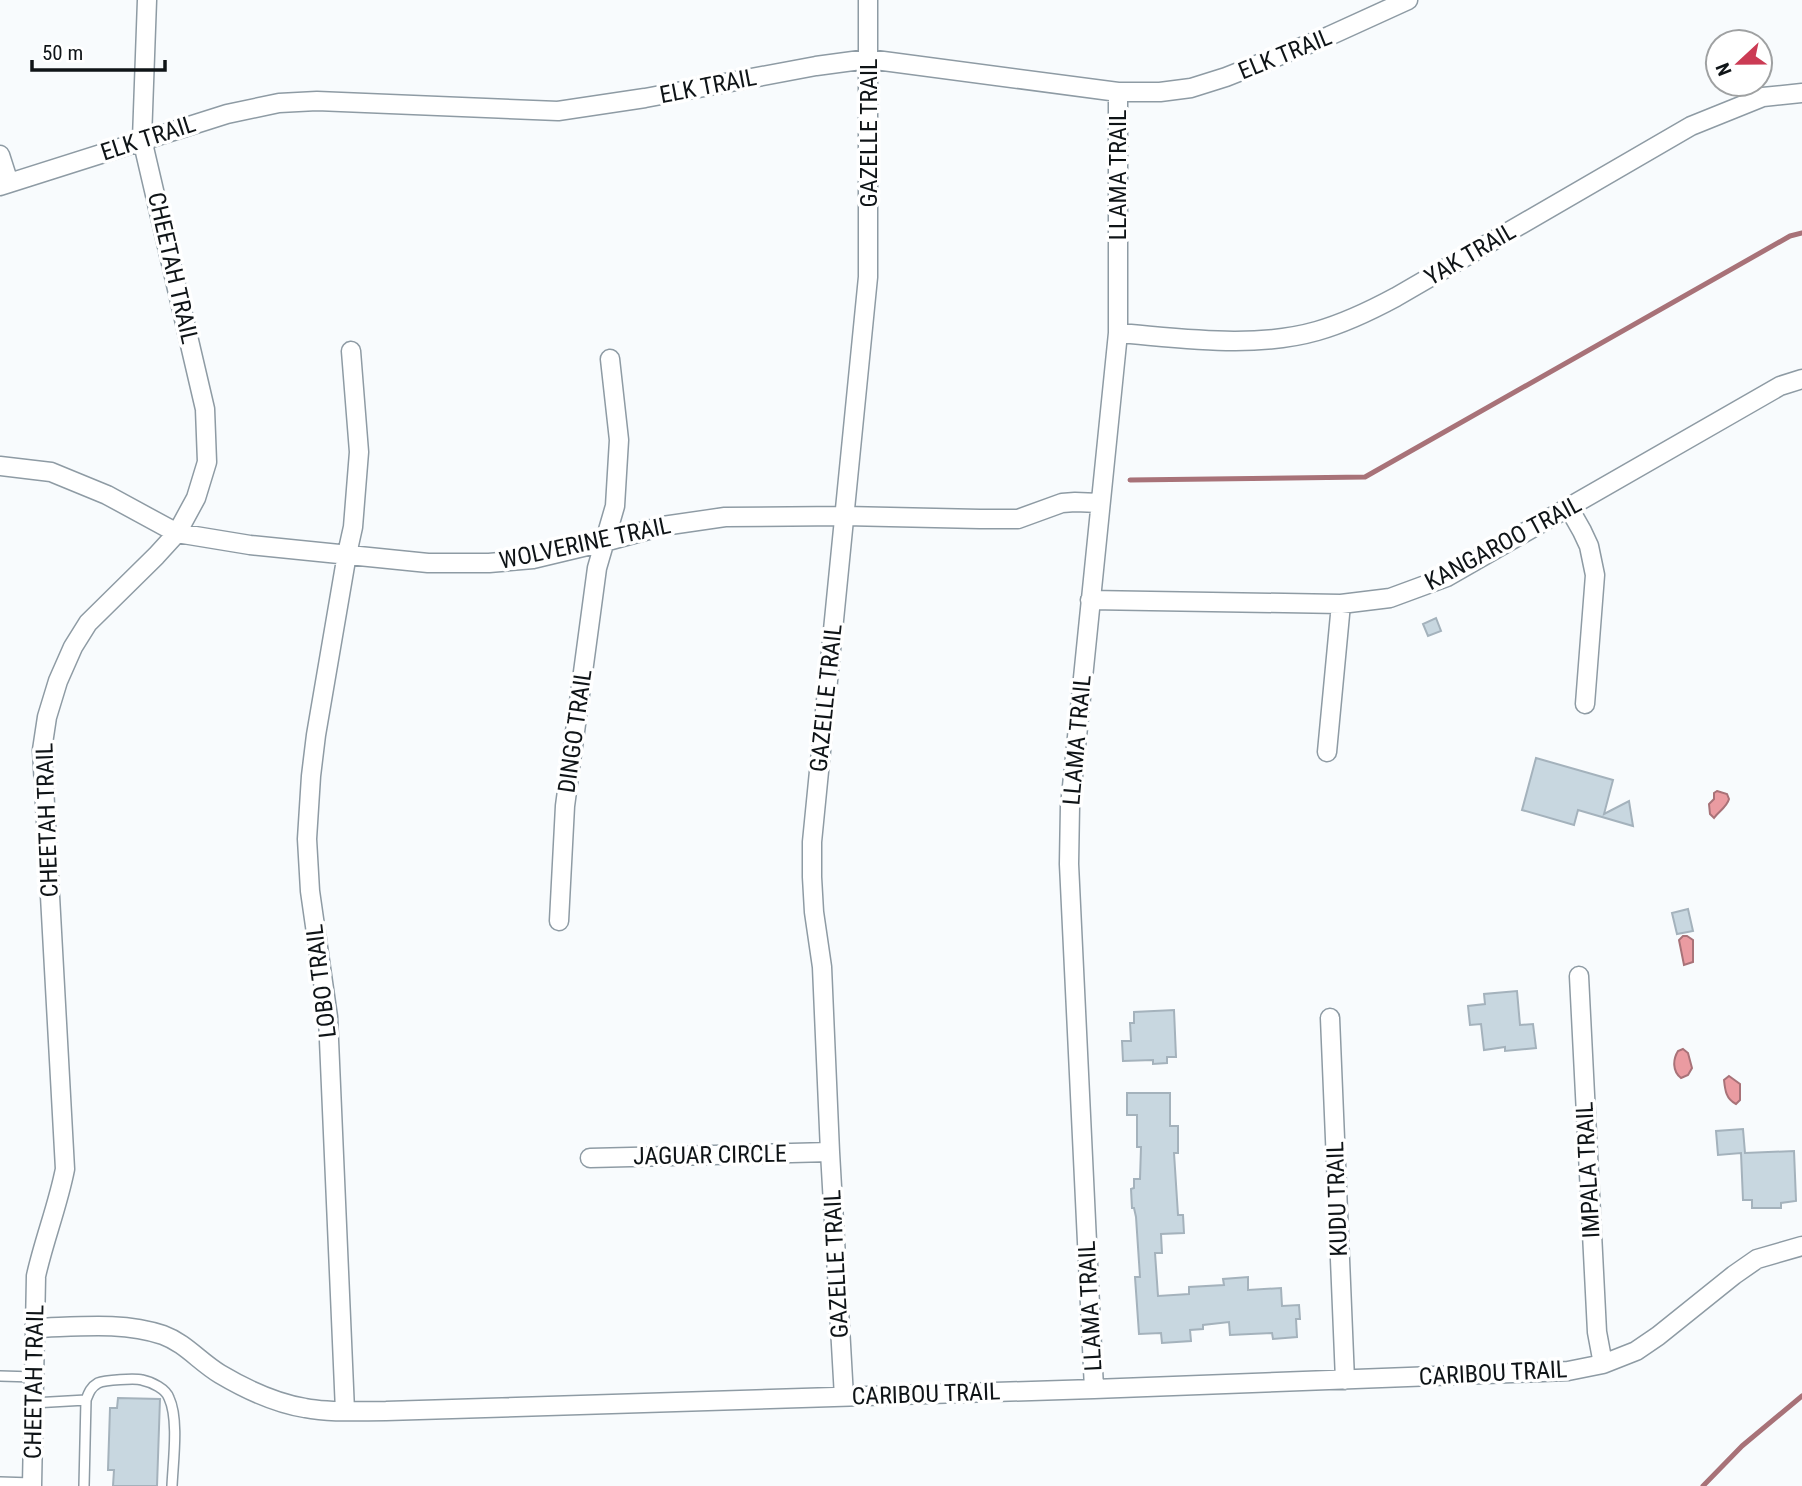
<svg xmlns="http://www.w3.org/2000/svg" width="1802" height="1486" font-family="'Roboto Condensed',sans-serif">
	<style>
		.water { fill: #ea9ba1; stroke: #a87278; stroke-width: 2 }
		.lines { fill: none; stroke-linecap: round; stroke-linejoin: round }
		.stream { stroke: #a87278; stroke-width: 5 }
		.building { fill: #c8d7e0; stroke: #a4b2bc; stroke-width: 2 }
		.lane-casing { stroke: #8e9ba4; stroke-width: 12 }
		.street-casing { stroke: #8e9ba4; stroke-width: 21 }
		.lane { stroke: #fff; stroke-width: 9 }
		.street { stroke: #fff; stroke-width: 18 }
		.labels { text-anchor: middle; stroke-width: 7; stroke-linejoin: round; paint-order: stroke }
		.street-label { font-size: 24px; fill: #0f1417; stroke: #fff }
	</style>
	<rect width="100%" height="100%" fill="#f8fbfd"/>
	<path class="water" d="M1717 791 1727 794 1729 799C1727 807 1718 812 1714 818L1710 814 1709 804 1714 799V793Z
		M1683 936H1687L1693 940V962L1684 965 1679 940Z
		M1683 1049 1688 1053 1692 1068 1688 1075 1681 1078C1672 1071 1673 1059 1678 1051Z
		M1729 1076 1740 1084V1100L1736 1104C1726 1099 1725 1090 1724 1080Z"/>
	<g class="lines">
		<path class="stream" d="M1130 480 1365 477 1790 236 1802 233
			M1703 1486 1742 1446 1802 1396"/>
	</g>
	<path class="building" d="M1436 618 1441 631 1428 636 1423 624Z
		M1536 758 1613 780 1604 814 1629 801 1633 826 1578 810 1574 825 1522 810Z
		M1688 909 1693 931 1677 934 1672 913Z
		M1517 991 1520 1025 1533 1024 1536 1048 1505 1051V1047L1484 1050 1481 1024 1470 1025 1468 1006 1485 1004 1484 994Z
		M1174 1010 1176 1057H1167V1063L1153 1064V1060L1123 1061 1122 1041H1131L1130 1023H1134V1012Z
		M1127 1093H1170V1126H1178V1153H1174L1178 1215H1183L1184 1233 1161 1234 1162 1253H1155L1158 1296 1189 1294V1287L1224 1285 1223 1279 1248 1277V1290L1281 1288 1282 1306 1299 1305 1300 1319H1296L1297 1337 1273 1339 1272 1333 1230 1335 1229 1322 1203 1325V1329L1190 1330 1191 1341 1162 1343 1161 1333 1139 1334 1135 1277H1140L1136 1217 1134 1208H1132L1131 1189 1134 1188V1179H1140L1141 1147H1137V1115H1127Z
		M1743 1129 1745 1153 1794 1151 1796 1201 1781 1203V1208H1752V1200H1743L1741 1153 1718 1155 1716 1131Z
		M118 1398 160 1399 157 1486H113L114 1470H108L110 1408H117Z"/>
	<g class="lines">
		<g class="lane-casing">
			<path id="lane" d="M0 1376 34 1377
				M33 1403 86 1400C89 1392 91 1387 98 1383 105 1380 135 1378 142 1380 152 1382 166 1389 169 1398 179 1419 173 1462 172 1486
				M0 1482 32 1483
				M84 1486 86 1400"/>
		</g>
		<g class="street-casing">
			<path id="street" d="M0 155 9 183
				M0 186 227 114 279 103 317 101 558 111 645 98 816 66 868 59 1118 92H1160L1191 88 1226 77 1329 36 1408 0
				M1118 333C1182 338 1254 349 1317 331 1345 323 1370 311 1396 297L1691 126 1763 97 1802 93
				M0 466 51 472 107 495 177 533 250 545 428 563H489L533 559 604 542 663 526 725 517 845 516 980 519H1018L1062 503 1075 502 1100 503
				M1569 508 1582 531 1589 546 1595 575 1585 704
				M1090 600 1341 604 1390 598 1447 577 1780 386 1802 379
				M1327 752 1341 604
				M559 921 565 806 597 568 615 506 619 440 610 359
				M1579 976 1597 1332 1603 1364
				M1330 1018 1345 1380
				M590 1158 830 1152
				M34 1328C76 1327 122 1321 163 1335 185 1343 200 1362 220 1374 247 1390 274 1403 305 1408 331 1413 359 1411 386 1411L1094 1389 1568 1371 1603 1364 1636 1351 1658 1336 1734 1275 1757 1259 1802 1246
				M1094 1389 1069 864 1070 806 1118 333V92
				M844 1397 830 1152 822 967 814 912 812 877V842L868 277V0
				M345 1411 328 1017 310 891 307 839 311 776 316 735 347 554 353 527 359 452 351 351
				M32 1486 36 1276C44 1240 58 1205 65 1169L42 750 47 717 58 681 73 647 88 623 156 556 177 533 196 498 207 462 205 409 142 139 147 0"/>
		</g>
		<use href="#lane" class="lane"/>
		<use href="#street" class="street"/>
	</g>
	<g class="labels">
		<g class="street-label">
			<text transform="translate(1285 54) rotate(-22)" y="8">ELK TRAIL</text>
			<text transform="translate(708 86) rotate(-11)" y="8">ELK TRAIL</text>
			<text transform="translate(869 133) rotate(-90)" y="8">GAZELLE TRAIL</text>
			<text transform="translate(148 138) rotate(-18)" y="8">ELK TRAIL</text>
			<text transform="translate(1118 175) rotate(-90)" y="8">LLAMA TRAIL</text>
			<text transform="translate(1470 254) rotate(-30)" y="8">YAK TRAIL</text>
			<text transform="translate(173 268) rotate(77)" y="8">CHEETAH TRAIL</text>
			<text transform="translate(585 543) rotate(-12)" y="8">WOLVERINE TRAIL</text>
			<text transform="translate(1503 543) rotate(-28)" y="8">KANGAROO TRAIL</text>
			<text transform="translate(826 698) rotate(-84)" y="8">GAZELLE TRAIL</text>
			<text transform="translate(575 731) rotate(-82)" y="8">DINGO TRAIL</text>
			<text transform="translate(1077 740) rotate(-85)" y="8">LLAMA TRAIL</text>
			<text transform="translate(47 820) rotate(-92)" y="8">CHEETAH TRAIL</text>
			<text transform="translate(321 981) rotate(-97)" y="8">LOBO TRAIL</text>
			<text transform="translate(710 1155) rotate(-1)" y="8">JAGUAR CIRCLE</text>
			<text transform="translate(1588 1170) rotate(-93)" y="8">IMPALA TRAIL</text>
			<text transform="translate(1337 1199) rotate(-92)" y="8">KUDU TRAIL</text>
			<text transform="translate(836 1264) rotate(-93)" y="8">GAZELLE TRAIL</text>
			<text transform="translate(1090 1306) rotate(-93)" y="8">LLAMA TRAIL</text>
			<text transform="translate(1493 1373) rotate(-3)" y="8">CARIBOU TRAIL</text>
			<text transform="translate(34 1382) rotate(-89)" y="8">CHEETAH TRAIL</text>
			<text transform="translate(926 1394) rotate(-2)" y="8">CARIBOU TRAIL</text>
		</g>
	</g>
	<g transform="translate(1739 63) rotate(248)"><circle r="33" fill="#ffffff" stroke="#9fa1a2" stroke-width="2"/>
	<path d="M0-5L12 26L0 18L-12 26Z" fill="#cb3b54"/>
	<text y="-10" font-size="19" font-weight="bold" text-anchor="middle" fill="#0f1417">N</text>
	</g>
	<path d="M32 60v10h133v-10" fill="none" stroke="#0f1417" stroke-width="3.5"/>
	<text x="42" y="60" font-size="21" fill="#0f1417" stroke="#ffffff" stroke-width="5" paint-order="stroke">50 m</text>
</svg>
